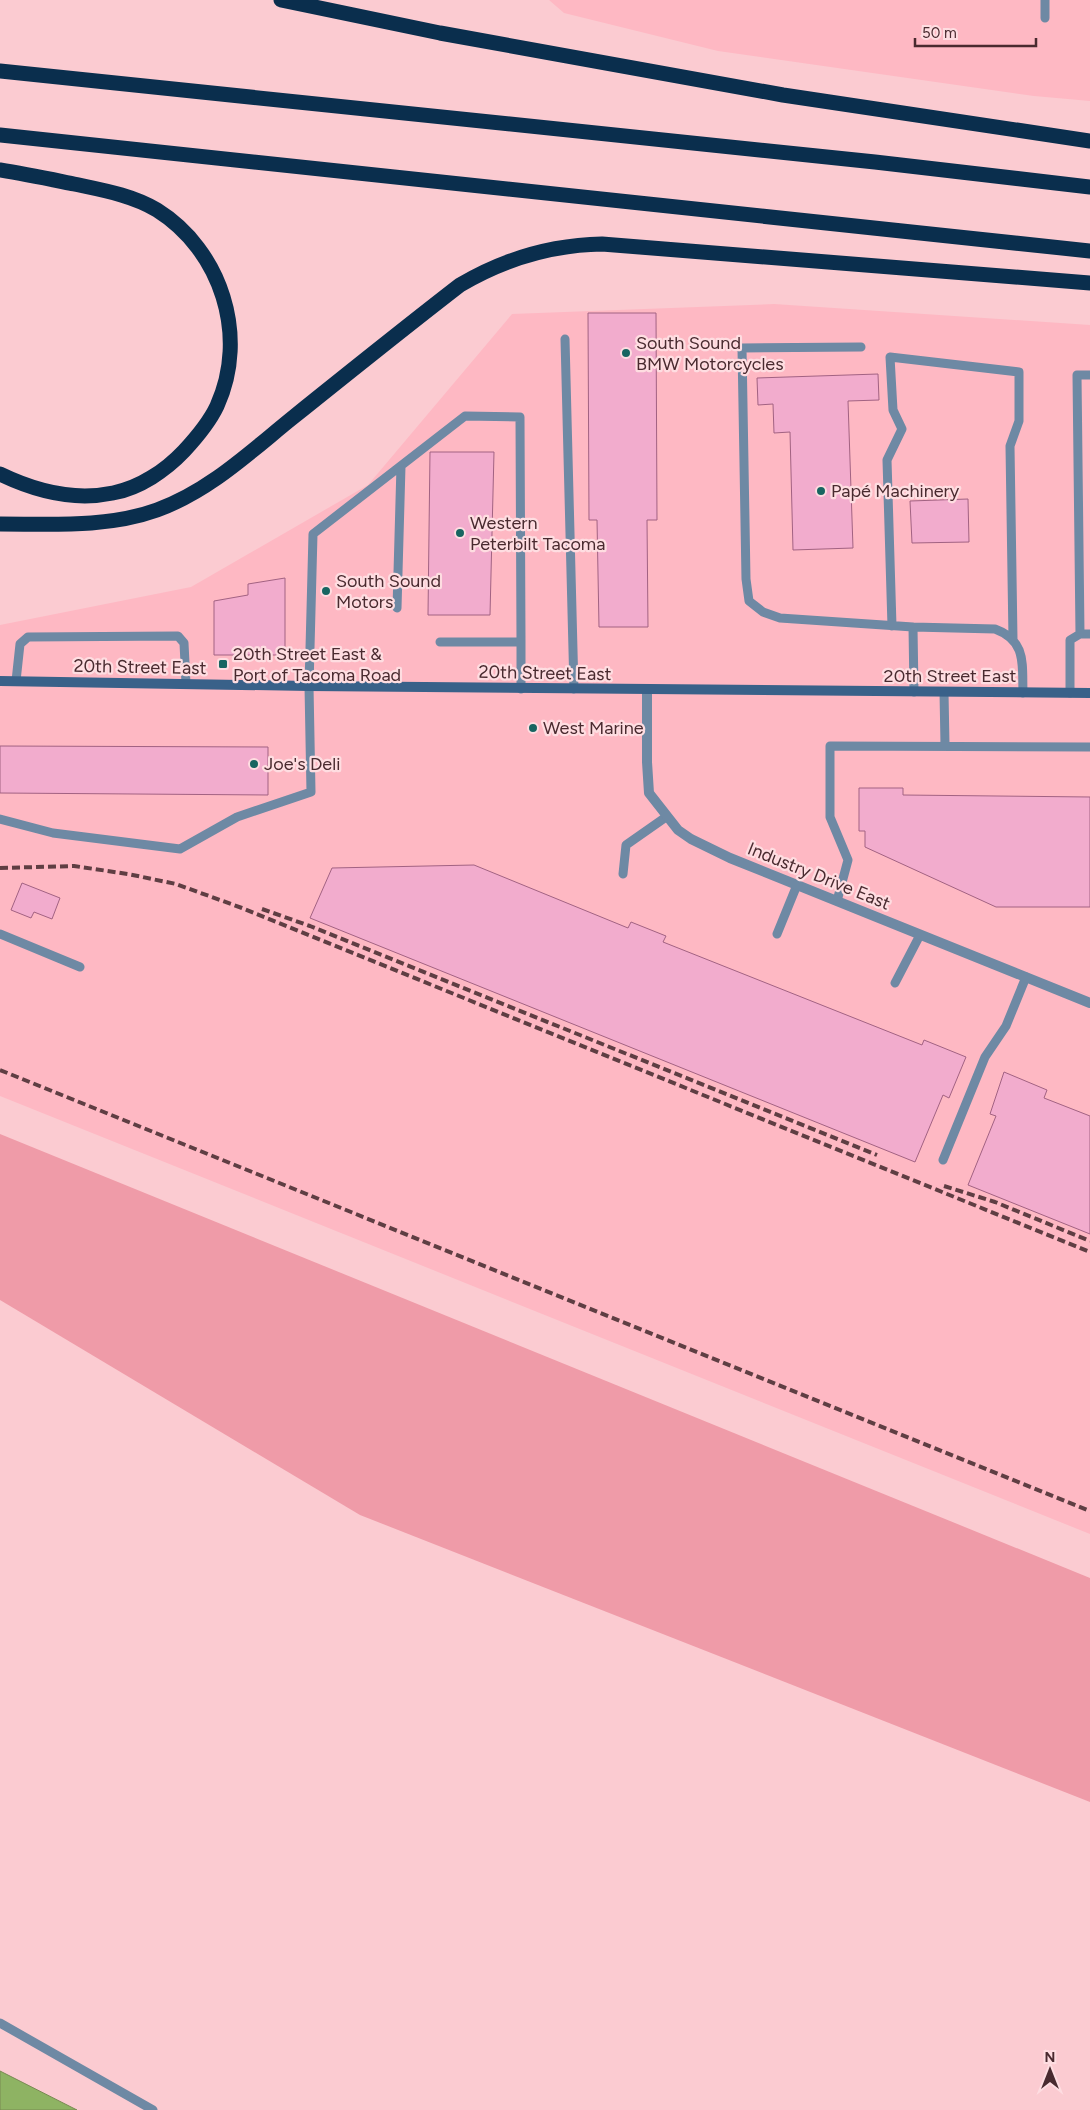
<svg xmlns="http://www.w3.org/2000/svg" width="1090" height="2110" font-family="Figtree,sans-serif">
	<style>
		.built { fill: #feb8c3 }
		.green { fill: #ef9ba8 }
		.water { fill: #8eb363; stroke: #798a53 }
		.building { fill: #f2accd; stroke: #a26282 }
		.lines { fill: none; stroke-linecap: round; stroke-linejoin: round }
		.service { stroke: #6e89a4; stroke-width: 9 }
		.tertiary { stroke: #6e89a4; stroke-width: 10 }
		.secondary { stroke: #396189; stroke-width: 10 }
		.motorway { stroke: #0a2e4d; stroke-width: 15 }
		.rail { stroke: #5f3e43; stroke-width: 4; stroke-dasharray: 8 4; stroke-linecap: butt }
		.poi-dot { fill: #186561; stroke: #fedde1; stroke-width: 2 }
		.labels { text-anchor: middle; stroke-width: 4.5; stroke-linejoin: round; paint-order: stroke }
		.poi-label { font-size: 18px; fill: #492a2f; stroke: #fedde1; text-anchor: start }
		.street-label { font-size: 18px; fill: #492a2f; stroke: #fedde1 }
	</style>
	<rect width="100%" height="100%" fill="#fbcbd1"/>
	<path class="built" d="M549 0H1090V101L1034 96 718 51 564 13Z
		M774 304 1090 325V1534L0 1096V625L191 587 368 485 512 314Z"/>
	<path class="green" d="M0 1134 1090 1578V1802L360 1515 0 1300Z"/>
	<path class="water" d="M0 2071 77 2110H0Z"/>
	<path class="building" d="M588 313H656L657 520H647L648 627H599L597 520H589Z
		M878 374 879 400 848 401 853 548 793 550 790 432 774 433 773 404 758 405 757 378Z
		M430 452H494L490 615H428Z
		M968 499 969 542 912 543 910 501Z
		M285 578V655H214V601L248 595V584Z
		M0 746 268 747V795L0 793Z
		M859 788H903V795L1090 797V907H996L865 847V831H859Z
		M474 865 628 928 631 922 666 936 663 942 922 1045 924 1040 966 1057 949 1098 943 1095 915 1162 310 918 332 868Z
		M22 883 60 898 52 919 34 912 31 918 11 910Z
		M1004 1072 1047 1090 1044 1098 1090 1116V1234L968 1185 996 1116 990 1114Z"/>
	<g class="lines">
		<path class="service" d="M1045 0V18
			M565 339 574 689
			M861 347 742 348 746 579 749 601 763 612 780 618 913 627 914 692
			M397 608 401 466
			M892 626 887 460 902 429 893 410 890 357 1019 372V421L1010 446 1013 639
			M913 627 995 629C1027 641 1022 664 1023 693
			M1080 634 1077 375H1090
			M440 642H521V689
			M16 681 20 644 28 637 178 636 184 643 186 684
			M944 692 945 745
			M1070 693V640L1080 634H1090
			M0 819 53 833 180 849 237 817 311 792 309 686 313 534 465 416 520 417 521 642
			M623 874 626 845 666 817
			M837 901 848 860 830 817V746L1090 747
			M0 934 80 967
			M777 934 797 885
			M895 983 920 935
			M943 1160 985 1057 1006 1026 1026 977
			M0 2023 153 2110"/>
		<path class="tertiary" d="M647 690V762L649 793 678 830 691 839 730 858 1090 1003"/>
		<path class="secondary" d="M0 681 309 686 1090 693"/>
		<path class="motorway" d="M281 0 440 33 783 95 1090 141
			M0 71 875 162 1090 187
			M0 135 1090 251
			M0 170C25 174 49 179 74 184 102 190 132 195 157 210 221 250 249 336 217 406 209 423 197 437 184 451 166 470 140 488 113 493 75 501 35 491 0 474
			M0 524C52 524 107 528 157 510 209 491 249 453 291 419 347 374 403 329 460 285 504 259 550 245 602 244L1090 283"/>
		<path class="rail" d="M0 868 74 866 128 874 176 884 242 908 1090 1252
			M262 909 310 926 877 1155
			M0 1070 1090 1511
			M944 1186 995 1202 1090 1241"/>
	</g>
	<g class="poi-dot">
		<circle cx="626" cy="353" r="5"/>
		<circle cx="821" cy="491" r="5"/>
		<circle cx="460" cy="533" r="5"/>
		<circle cx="326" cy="591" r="5"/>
		<rect x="218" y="659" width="10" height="10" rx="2.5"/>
		<circle cx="533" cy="728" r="5"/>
		<circle cx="254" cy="764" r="5"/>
	</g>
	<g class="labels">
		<g class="poi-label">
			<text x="636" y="349">South Sound<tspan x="636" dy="21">BMW Motorcycles</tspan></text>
			<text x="831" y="497">Papé Machinery</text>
			<text x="470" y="529">Western<tspan x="470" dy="21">Peterbilt Tacoma</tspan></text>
			<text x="336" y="587">South Sound<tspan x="336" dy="21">Motors</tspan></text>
			<text x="233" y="660">20th Street East &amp;<tspan x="233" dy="21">Port of Tacoma Road</tspan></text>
			<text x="543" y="734">West Marine</text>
			<text x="264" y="770">Joe's Deli</text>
		</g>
		<g class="street-label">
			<text transform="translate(140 667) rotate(1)" y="6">20th Street East</text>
			<text transform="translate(545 673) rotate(1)" y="6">20th Street East</text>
			<text x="950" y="682">20th Street East</text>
			<text transform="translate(819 876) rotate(22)" y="6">Industry Drive East</text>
		</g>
	</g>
	<g transform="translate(1050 2070)" stroke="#fedde1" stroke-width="4" paint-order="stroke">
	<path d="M0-4L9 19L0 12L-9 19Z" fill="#492a2f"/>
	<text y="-8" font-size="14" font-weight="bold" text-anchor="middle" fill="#492a2f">N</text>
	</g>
	<path d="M915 38v8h121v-8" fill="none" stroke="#492a2f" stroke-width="2.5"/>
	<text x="922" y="38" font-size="15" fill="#492a2f" stroke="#fedde1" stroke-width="4" paint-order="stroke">50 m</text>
</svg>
